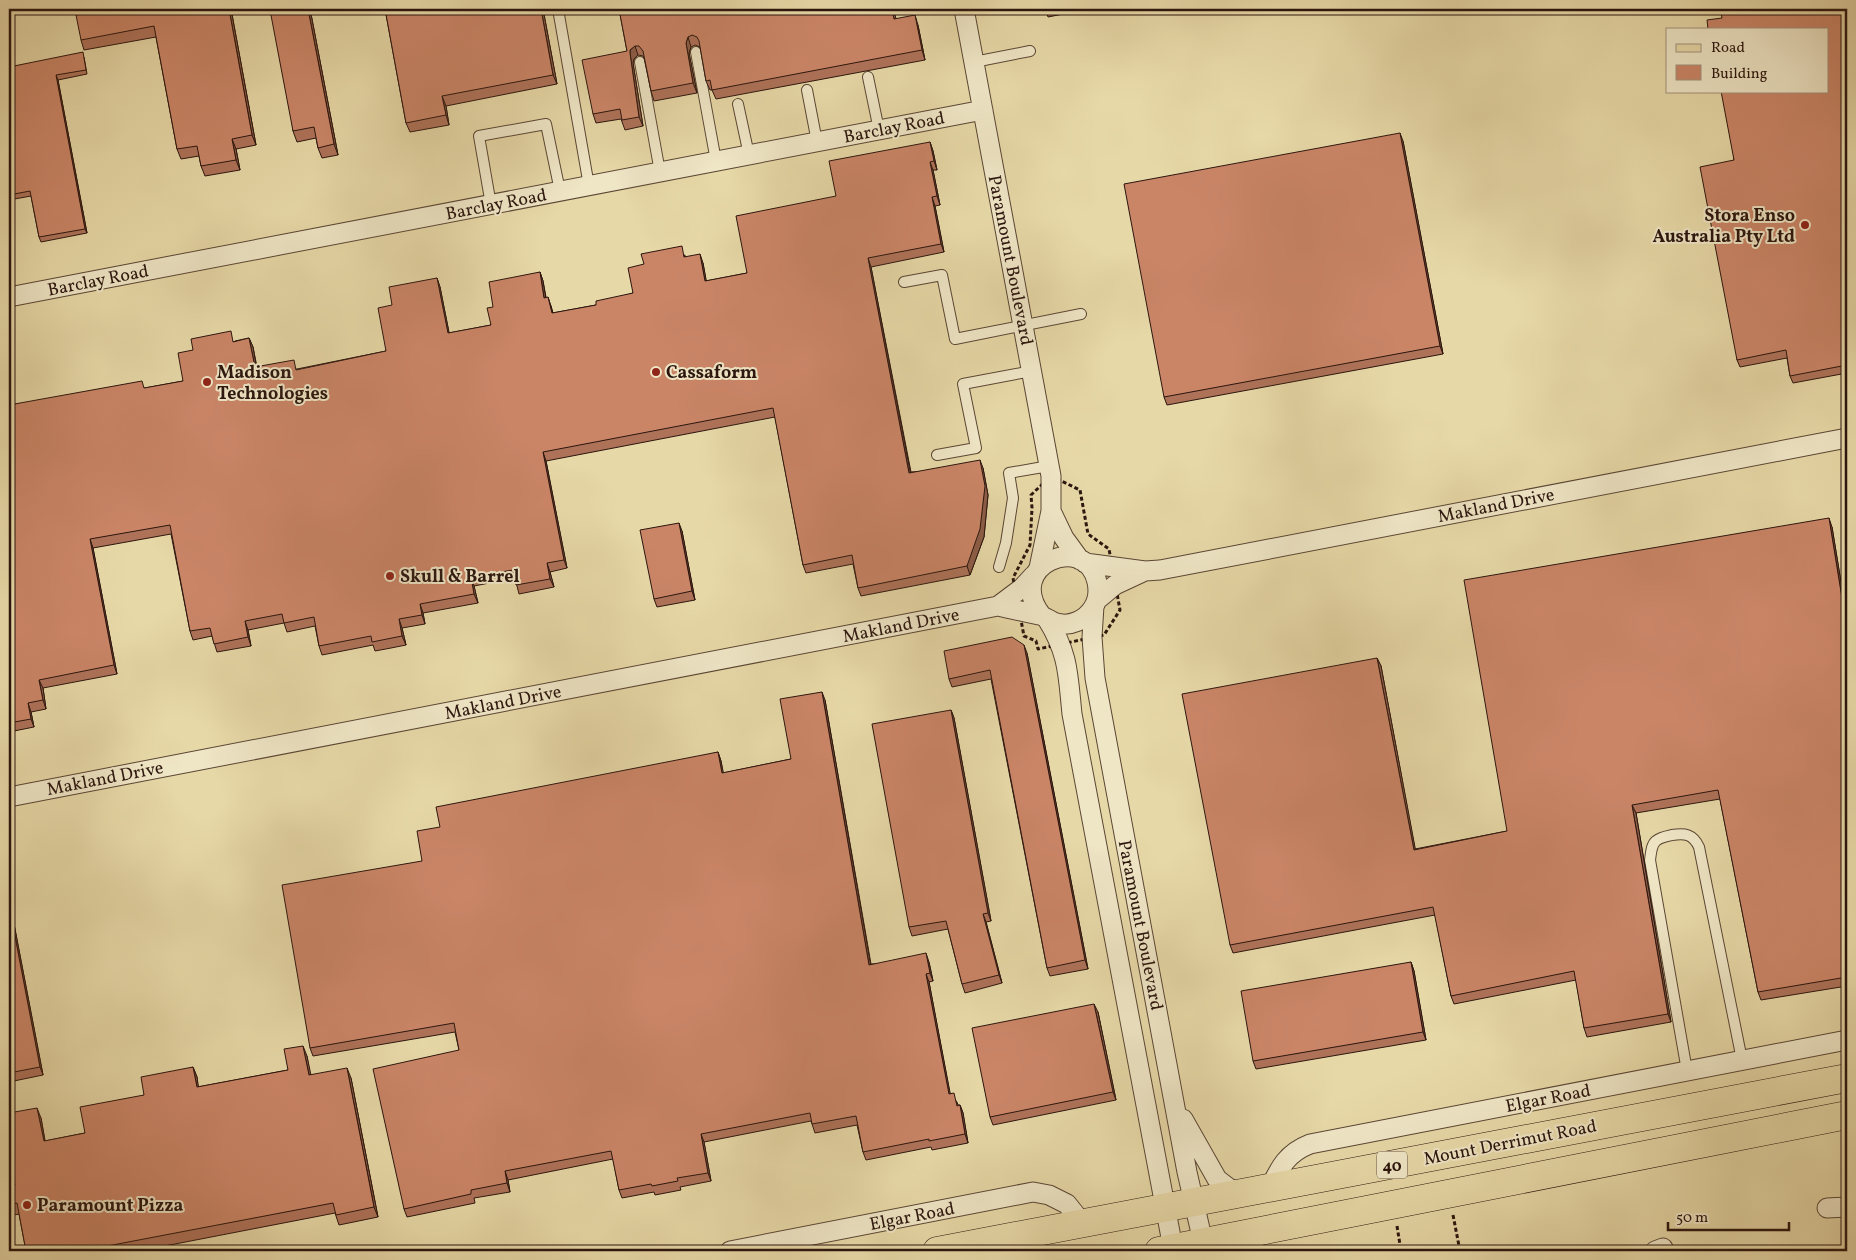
<svg xmlns="http://www.w3.org/2000/svg" width="1856" height="1260" font-family="Vollkorn,serif">
	<style>
		.lines { fill: none; stroke-linecap: round; stroke-linejoin: round }
		.lane-casing { stroke: #5a4634; stroke-width: 12 }
		.street-casing { stroke: #5a4634; stroke-width: 21 }
		.primary-casing { stroke: #2b150e; stroke-width: 29 }
		.path { stroke: #2b150e; stroke-width: 3; stroke-dasharray: 4 2.5; stroke-linecap: butt }
		.lane { stroke: #efe6c6; stroke-width: 10 }
		.street { stroke: #efe6c6; stroke-width: 19 }
		.primary { stroke: #e7d8a7; stroke-width: 28 }
		.wall { fill: #ae7259; stroke: #2b150e }
		.shaded-wall { fill: #8d5d48; stroke: #2b150e }
		.building { fill: #ca8567; stroke: #2b150e }
		.poi-dot { fill: #8f2418; stroke: #efe6c6; stroke-width: 2 }
		.labels { text-anchor: middle; stroke-width: 4; stroke-linejoin: round; paint-order: stroke }
		.shield { fill: #efe6c6; stroke: #665445; stroke-width: 1 }
		.shield-label { font-size: 16px; font-weight: bold; fill: #2b150e }
		.street-label { font-size: 18px; fill: #2b150e; stroke: #efe6c6 }
		.poi-label { font-size: 18px; font-weight: bold; fill: #2b150e; stroke: #efe6c6; text-anchor: start }
	</style>
	<rect width="100%" height="100%" fill="#e7d8a7"/>
	<filter id="stains"><feTurbulence type="fractalNoise" baseFrequency=".004" numOctaves="4"/><feColorMatrix values="0 0 0 0 .2 0 0 0 0 .09 0 0 0 0 .02 0 0 0 .5 -.17"/></filter>
	<radialGradient id="worn" r=".72"><stop offset=".6" stop-color="#630" stop-opacity="0"/><stop offset="1" stop-color="#630" stop-opacity=".3"/></radialGradient>
	<g class="lines">
		<g class="lane-casing">
			<path id="lane" d="M558 9 589 186
				M696 52 716 161
				M640 62 660 172
				M974 62 1030 51
				M868 77 879 130
				M807 90 817 142
				M738 104 749 155
				M491 205 479 136 546 124 560 191
				M904 282 942 275 955 339 1081 314
				M937 455 976 448 963 384 1032 371
				M999 567 1006 543 1013 498 1009 473 1049 466
				M1687 1071 1650 860C1651 854 1651 845 1656 841 1660 837 1667 836 1672 835 1685 833 1693 834 1699 847L1742 1060"/>
		</g>
		<g class="street-casing">
			<path id="street" d="M964 9 1051 476V511L1039 568
				M9 297 983 110
				M1051 511 1064 538 1080 560
				M1085 563 1145 571 1160 570 1847 438
				M1097 600 1115 585 1145 571
				M998 606 1022 588 1034 575
				M1094 606 1092 637 1095 678 1187 1172 1203 1242
				M1047 619C1069 654 1068 676 1072 714L1173 1248
				M9 797 998 606C1011 609 1025 612 1039 615 1045 616 1050 621 1056 623 1071 627 1085 620 1093 608 1098 600 1099 591 1097 582 1086 531 1002 565 1042 616
				M1183 1119 1217 1179 1238 1195
				M1270 1188C1280 1167 1287 1153 1310 1144L1847 1040
				M1827 1208 1847 1207
				M730 1251 1033 1192 1049 1195 1067 1204 1083 1224
				M1655 1251 1663 1248"/>
		</g>
		<g class="primary-casing">
			<path id="primary" d="M937 1251 1847 1078
				M1159 1251 1847 1115"/>
		</g>
		<path class="path" d="M1051 476 1080 490 1088 534 1109 549 1120 610 1104 635 1038 649 1036 641 1024 636 1013 578 1030 545 1032 508 1031 495Z
			M1453 1215 1460 1251
			M1843 1223 1847 1250
			M1397 1226 1401 1251"/>
		<use href="#lane" class="lane"/>
		<use href="#street" class="street"/>
		<use href="#primary" class="primary"/>
	</g>
	<path class="wall" d="M110 9H231L256 145 236 149 240 170 205 176 201 166 199 156 181 159 177 149 156 37 84 50 81 40Z
		M279 9H309L311 14 338 155 322 158 318 148 316 138 297 142 293 131Z
		M385 9H543L557 84 446 106 449 125 410 132 406 123Z
		M619 9 896 19 918 25 925 60 716 99 712 90H710L706 81 700 47 695 45 691 47 689 53 697 93 654 101 651 91 644 58 643 56 638 55 634 59 633 63 643 126 625 130 621 119 596 123 593 114 627 51Z
		M1045 9H1089L1048 17Z
		M1847 9V373L1793 383 1790 376 1787 358 1740 367 1737 360 1734 160 1722 18Z
		M84 57 87 74 58 80 87 233 41 242 39 237 31 196 9 200V67Z
		M1403 141 1443 354 1167 405 1164 397Z
		M930 142 933 151 937 170H933L940 205 935 206 944 252 871 267 911 472 983 468 988 495 984 537 970 575 861 596 858 588 853 564 806 573 803 565 775 417 546 461 567 568 550 572 554 587 519 594 515 578 474 586 478 603 423 613 425 624 402 628 406 645 391 648 375 651 373 645 322 655 319 646 315 626 287 632 284 623 248 630 251 646 217 652 212 636 193 640 190 631 171 534 93 548 117 674 43 688 46 709 31 712 34 727 9 732V405L145 388 183 381 235 341 249 338 253 347 257 367 297 369 386 351 392 305 437 278 440 287 449 333 491 325 493 307 540 272 543 281 546 297 551 306 553 313 596 305 633 293 644 264 685 255V257L703 263 706 281 747 273 836 196Z
		M1832 527 1847 619V986L1761 1000 1758 992 1720 799 1636 813 1671 1022 1587 1037 1584 1028 1576 980 1454 1004 1451 996 1435 915 1233 953 1230 945 1377 658 1381 666 1415 849 1507 831Z
		M682 531 695 600 657 607 654 599Z
		M1027 653 1088 969 1050 976 1047 968 991 679 952 687 949 679Z
		M825 700 871 964 929 962 933 981 929 982 950 1094 957 1102 958 1105H960L963 1113 968 1143 932 1150 931 1147 866 1160 863 1152 857 1125 815 1133 811 1121 704 1142 711 1181 680 1187 681 1190 655 1195 654 1192 622 1198 619 1190 613 1159 508 1180 510 1192 474 1198 475 1203 407 1217 404 1209 459 1050 455 1032 313 1056 310 1048 422 861 440 827 718 752 721 761 723 773 791 759Z
		M951 710 954 718 991 921 986 922 1002 983 965 993 962 984 948 929 912 936 909 927Z
		M9 898 43 1075 9 1082Z
		M1411 962 1414 971 1426 1040 1256 1069 1253 1061Z
		M1098 1012 1116 1100 993 1125 990 1117Z
		M307 1056 310 1075 351 1078 378 1217 339 1225 335 1213 139 1251H26L19 1214 9 1216V1190L14 1189 15 1185 41 1118 45 1141 85 1133 144 1095 193 1067 197 1077 198 1087 288 1070Z"/>
	<path class="shaded-wall" d="M229 9H231L256 145 252 135Z
		M308 9H309L311 14 338 155 334 144Z
		M541 9H543L557 84 553 75Z
		M892 9H894L898 29 894 19Z
		M915 15 918 25 925 60 922 50Z
		M688 37 691 47 689 53 697 93 693 83 686 43Z
		M635 46 638 55 634 59 633 63 643 126 639 117 630 53V50Z
		M56 75 58 80 87 233 85 229Z
		M442 96 446 106 449 125 446 115Z
		M1400 133 1403 141 1443 354 1440 346Z
		M232 139 236 149 240 170 236 160Z
		M930 142 933 151 937 170 934 161Z
		M930 162 933 170 940 205 937 196Z
		M932 197 935 206 944 252 941 244Z
		M700 254 703 263 708 290 705 281Z
		M868 258 871 267 912 481 909 473Z
		M540 272 543 281 547 306 544 298Z
		M437 278 440 287 451 342 448 333Z
		M548 297 551 306 555 322 552 313Z
		M249 338 253 347 258 376 255 367Z
		M543 452 546 461 567 568 564 560Z
		M980 460 983 468 988 495 984 537 970 575 967 566Z
		M1829 518 1832 527 1847 619V629Z
		M679 523 682 531 695 600 692 591Z
		M90 539 93 548 117 674 114 665Z
		M547 563 550 572 554 587 550 579Z
		M471 577 474 586 478 603 474 594Z
		M420 604 423 613 425 624 422 615Z
		M399 619 402 628 406 645 402 636Z
		M245 621 248 630 251 646 248 637Z
		M1024 645 1027 653 1088 969 1085 960Z
		M1377 658 1381 666 1417 858 1414 850Z
		M39 680 43 688 46 709 43 700Z
		M822 692 825 700 872 973 869 965Z
		M28 703 31 712 34 727 31 719Z
		M951 710 954 718 991 921 988 913Z
		M718 752 721 761 725 781 722 773Z
		M1632 805 1636 813 1671 1022 1668 1014Z
		M9 898 43 1075 40 1067 9 905Z
		M983 914 986 922 1002 983 999 975Z
		M926 953 929 962 933 981 930 973Z
		M1411 962 1414 971 1426 1040 1423 1032Z
		M926 974 929 982 952 1103 949 1094Z
		M1094 1004 1098 1012 1116 1100 1113 1092Z
		M303 1046 307 1056 313 1085 309 1075Z
		M193 1067 197 1077 200 1098 197 1087Z
		M347 1068 351 1078 378 1217 374 1207Z
		M960 1105 963 1113 968 1143 965 1134Z
		M37 1108 41 1118 47 1152 44 1141Z
		M701 1134 704 1142 711 1181 708 1173Z
		M505 1171 508 1180 510 1192 507 1183Z"/>
	<path class="building" d="M110 9H229L252 135 232 139 236 160 201 166 197 146 177 149 154 26 81 40 76 15Z
		M279 9H308L334 144 318 148 314 127 293 131 270 10Z
		M385 9H541L553 75 442 96 446 115 406 123Z
		M619 9H892L894 19 915 15 922 50 712 90 710 80 706 81 699 41 697 37 692 35 688 37 686 43 693 83 651 91 643 51 639 46H635L630 50V53L639 117 622 120 620 109 593 114 582 60 627 51Z
		M1720 9H1847V365L1790 376 1786 350 1737 360 1700 167 1734 160 1721 91H1827V29H1708L1707 20 1722 18Z
		M83 52 86 70 56 75 85 229 39 237 30 191 9 195V67Z
		M1400 133 1440 346 1164 397 1124 184Z
		M930 142 934 161 930 162 937 196 932 197 941 244 868 258 909 473 980 460 985 486 980 529 967 566 858 588 852 555 803 565 773 408 543 452 564 560 547 563 550 579 516 585 513 570 471 577 474 594 420 604 422 615 399 619 402 636 372 642 371 636 319 646 314 617 284 623 282 614 245 621 248 637 214 644 210 628 190 631 170 525 90 539 114 665 39 680 43 700 28 703 31 719 9 723V405L142 381 144 388 183 381 178 353 193 350 191 339 231 331 233 342 249 338 255 367 294 360 296 370 386 351 378 308 392 305 389 287 437 278 448 333 491 325 487 308 493 307 489 282 540 272 544 298 548 297 552 313 596 305V301L633 293 628 268 644 264 641 254 682 246 684 257 700 254 705 281 747 273 736 216 836 196 829 161Z
		M1829 518 1847 629V977L1758 992 1718 790 1632 805 1668 1014 1584 1028 1574 971 1451 996 1433 907 1230 945 1182 694 1377 658 1414 850 1507 831 1464 580Z
		M679 523 692 591 654 599 640 530Z
		M1012 637 1024 645 1085 960 1047 968 990 670 949 679 944 651Z
		M822 692 869 965 926 953 930 973 926 974 949 1094 954 1093 957 1106 960 1105 965 1134 929 1141V1139L863 1152 856 1116 812 1124 810 1113 701 1134 708 1173 677 1178 678 1181 652 1186 651 1184 619 1190 611 1151 505 1171 507 1183 471 1190V1194L404 1209 373 1069 459 1050 454 1023 310 1048 282 885 422 861 417 831 440 827 436 807 718 752 722 773 791 759 780 699Z
		M951 710 988 913 983 914 999 975 962 984 946 921 909 927 872 724Z
		M9 905 40 1067 9 1073Z
		M1411 962 1423 1032 1253 1061 1241 991Z
		M1094 1004 1113 1092 990 1117 972 1028Z
		M303 1046 309 1075 347 1068 374 1207 336 1215 333 1203 81 1251H26L17 1203 9 1205V1190L14 1189 13 1185H15L9 1155V1113L37 1108 44 1141 85 1133 80 1107 144 1095 141 1077 193 1067 197 1087 288 1070 284 1049Z"/>
	<g class="poi-dot">
		<circle cx="1805" cy="225" r="5"/>
		<circle cx="656" cy="372" r="5"/>
		<circle cx="207" cy="382" r="5"/>
		<circle cx="390" cy="576" r="5"/>
		<circle cx="27" cy="1205" r="5"/>
	</g>
	<g class="labels">
		<rect class="shield" x="1377" y="1151.5" width="30" height="27" rx="4"/>
		<g class="shield-label">
			<text x="1392" y="1171">40</text>
		</g>
		<g class="street-label">
			<text transform="translate(894 127) rotate(-11)" y="6">Barclay Road</text>
			<text transform="translate(496 204) rotate(-11)" y="6">Barclay Road</text>
			<text transform="translate(1011 260) rotate(79)" y="6">Paramount Boulevard</text>
			<text transform="translate(98 280) rotate(-11)" y="6">Barclay Road</text>
			<text transform="translate(1496 505) rotate(-11)" y="6">Makland Drive</text>
			<text transform="translate(901 625) rotate(-11)" y="6">Makland Drive</text>
			<text transform="translate(503 702) rotate(-11)" y="6">Makland Drive</text>
			<text transform="translate(105 778) rotate(-11)" y="6">Makland Drive</text>
			<text transform="translate(1141 925) rotate(79)" y="6">Paramount Boulevard</text>
			<text transform="translate(1548 1098) rotate(-11)" y="6">Elgar Road</text>
			<text transform="translate(1510 1142) rotate(-11)" y="6">Mount Derrimut Road</text>
			<text transform="translate(912 1216) rotate(-11)" y="6">Elgar Road</text>
		</g>
		<g class="poi-label">
			<text x="1795" y="221" text-anchor="end">Stora Enso<tspan x="1795" dy="21">Australia Pty Ltd</tspan></text>
			<text x="217" y="378">Madison<tspan x="217" dy="21">Technologies</tspan></text>
			<text x="666" y="378">Cassaform</text>
			<text x="400" y="582">Skull &amp; Barrel</text>
			<text x="37" y="1211">Paramount Pizza</text>
		</g>
	</g>
	<rect width="1856" height="1260" fill="none" stroke="#e7d8a7" stroke-width="30"/>
	<rect x="10" y="10" width="1836" height="1240" fill="none" stroke="#2b150e" stroke-width="2.5"/>
	<rect x="15" y="15" width="1826" height="1230" fill="none" stroke="#2b150e"/>
	<rect x="1666" y="28" width="162" height="65" fill="#efe6c6" stroke="#a1927c"/>
	<rect x="1676" y="44" width="25" height="8" fill="#e7d8a7" stroke="#a1927c"/>
	<text x="1711" y="52" font-size="15" fill="#2b150e">Road</text>
	<rect x="1676" y="65" width="25" height="15" fill="#ca8567" stroke="#a1927c"/>
	<text x="1711" y="78" font-size="15" fill="#2b150e">Building</text>
	<path d="M1668 1222v8h121v-8" fill="none" stroke="#2b150e" stroke-width="2.5"/>
	<text x="1676" y="1222" font-size="15" fill="#2b150e" stroke="#efe6c6" stroke-width="4" paint-order="stroke">50 m</text>
	<rect width="100%" height="100%" filter="url(#stains)"/>
	<rect width="100%" height="100%" fill="url(#worn)"/>
</svg>
